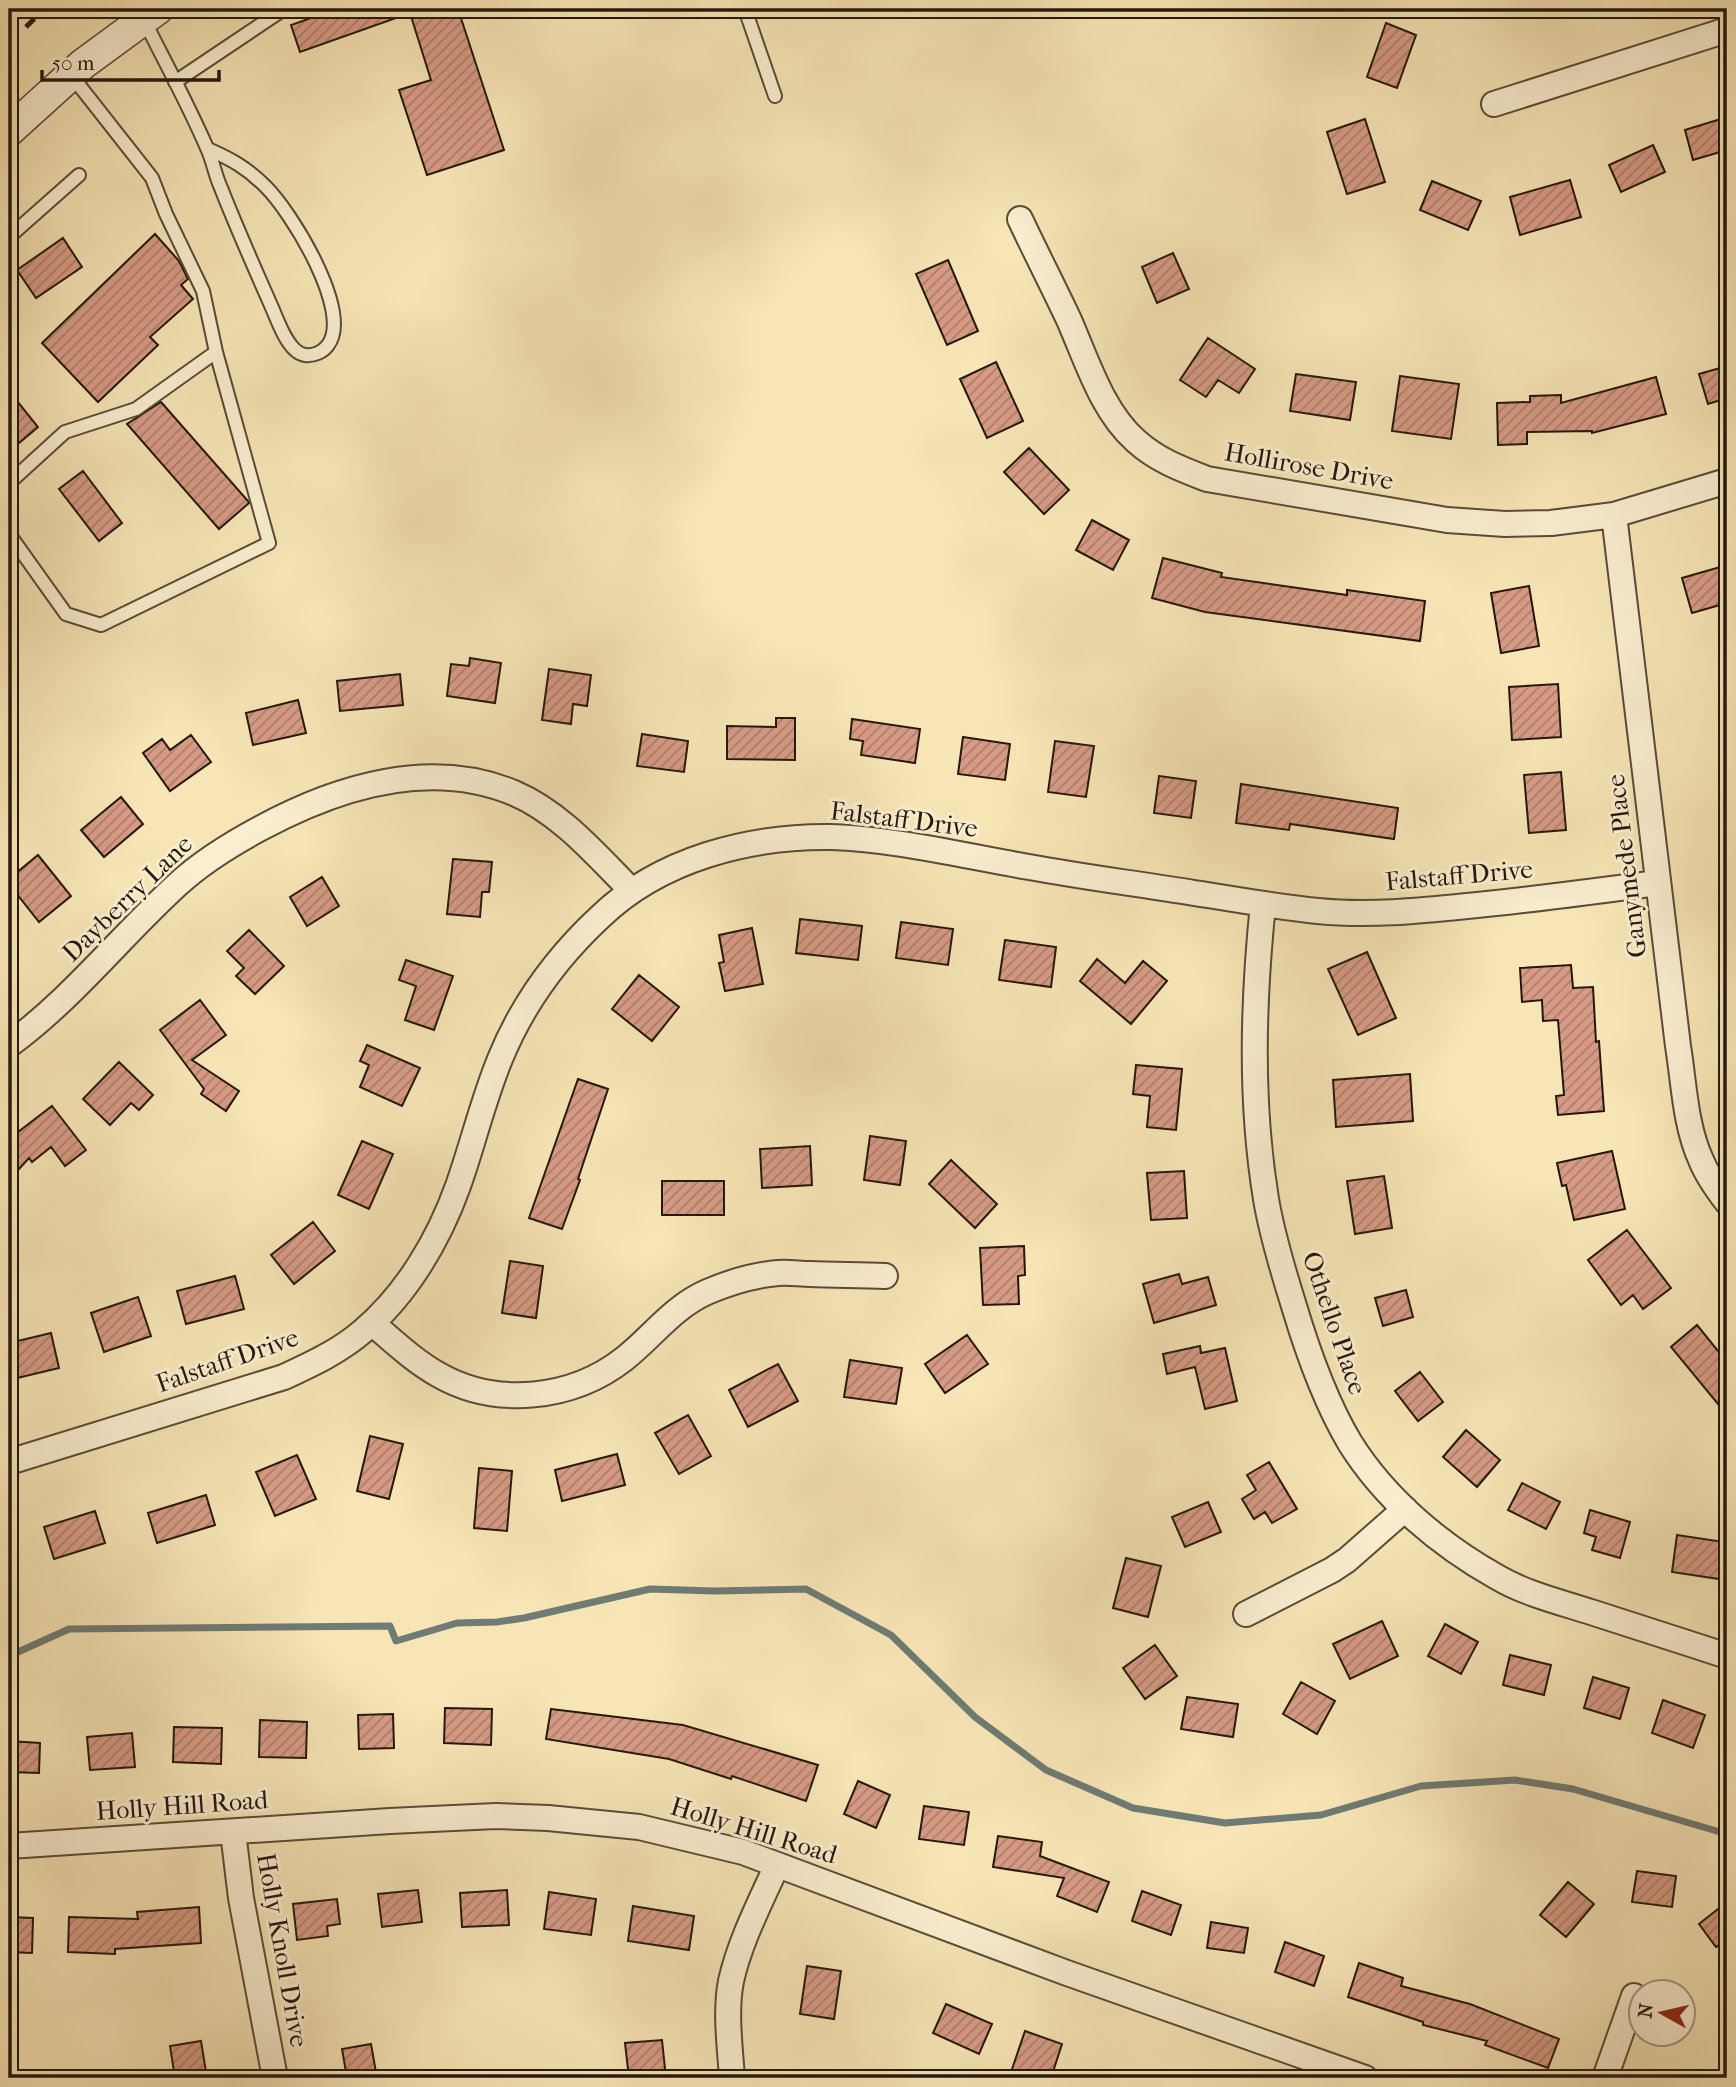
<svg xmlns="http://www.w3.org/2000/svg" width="1736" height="2087" font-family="'IM FELL French Canon',serif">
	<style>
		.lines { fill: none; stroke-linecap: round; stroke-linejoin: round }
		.stream { stroke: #6f7b74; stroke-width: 7 }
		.building { fill: url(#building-hatch); stroke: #24180e; stroke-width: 2 }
		.service-casing { stroke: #594b38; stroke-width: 16 }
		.minor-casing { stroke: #594b38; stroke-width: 28 }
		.tertiary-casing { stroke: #594b38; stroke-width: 33 }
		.service { stroke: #faeed0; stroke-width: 12 }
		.minor { stroke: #faeed0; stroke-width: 24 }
		.tertiary { stroke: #faeed0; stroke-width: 30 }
		.rail { stroke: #24180e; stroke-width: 5; stroke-dasharray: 12 12; stroke-linecap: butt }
		.labels { text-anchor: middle; stroke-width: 6; stroke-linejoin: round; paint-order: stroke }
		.street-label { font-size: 26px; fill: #24180e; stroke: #faeed0 }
	</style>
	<defs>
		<pattern id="building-hatch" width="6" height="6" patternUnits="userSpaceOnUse" patternTransform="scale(1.75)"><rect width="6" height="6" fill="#d79b85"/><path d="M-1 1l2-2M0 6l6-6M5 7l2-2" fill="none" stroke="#ae7d6b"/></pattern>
	</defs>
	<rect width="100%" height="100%" fill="#f7e5b6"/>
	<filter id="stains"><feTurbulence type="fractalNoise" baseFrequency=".00286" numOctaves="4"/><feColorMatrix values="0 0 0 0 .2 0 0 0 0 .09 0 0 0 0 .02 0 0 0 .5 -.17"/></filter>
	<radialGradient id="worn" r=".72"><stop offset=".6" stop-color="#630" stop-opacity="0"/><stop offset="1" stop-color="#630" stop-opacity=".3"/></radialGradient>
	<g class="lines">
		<path class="stream" d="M9 1656 69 1629 390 1626 396 1641 457 1623 497 1622 524 1618 650 1589 715 1591 806 1589 891 1635 975 1717 1046 1770 1133 1808 1225 1823 1321 1815 1421 1786 1515 1780 1573 1789 1727 1834"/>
	</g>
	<path class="building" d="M336 9H458L504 150 427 175 399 90 431 80 410 13 300 52 291 25Z
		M1386 23 1416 35 1397 88 1367 77Z
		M1727 117V150L1693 160 1685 130Z
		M1365 119 1385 182 1347 194 1327 132Z
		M1653 145 1665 172 1621 192 1609 165Z
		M1570 180 1581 217 1520 235 1510 197Z
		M1432 181 1481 201 1468 230 1420 210Z
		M155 234 179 261 188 279 181 285 193 299 150 337 158 345 98 402 42 343Z
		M63 238 82 267 36 298 17 270Z
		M1173 253 1189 289 1157 303 1142 267Z
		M948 260 978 331 947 345 916 274Z
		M1208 338 1255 369 1239 393 1218 380 1206 397 1180 380Z
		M996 362 1023 421 987 438 960 379Z
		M1727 366V398L1708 404 1699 374Z
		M1296 374 1356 382 1350 420 1290 411Z
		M1400 376 1459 384 1451 439 1392 431Z
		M1656 377 1666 414 1592 433V431L1527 432V444L1498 445 1497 403 1530 402V396L1561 395V403Z
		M9 391 38 427 19 443 9 430Z
		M161 402 248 501 249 503 219 529 127 424Z
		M1029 448 1069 490 1044 514 1004 472Z
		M83 471 122 523 99 541 59 489Z
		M1092 520 1129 540 1113 570 1076 550Z
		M1163 558 1222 573 1221 577 1347 595V590L1425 601 1420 641 1205 612 1152 598Z
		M1727 565V603L1692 613 1682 578Z
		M1529 586 1539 646 1501 653 1491 593Z
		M470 658 501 663 495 703 447 696 451 664 469 666Z
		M549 669 591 675 587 706 573 704 571 724 542 720Z
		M400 674 403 705 340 711 337 681Z
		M1558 684 1561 737 1512 740 1509 687Z
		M298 700 306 733 253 745 246 713Z
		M776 718H795V760L727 759V726L776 727Z
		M852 719 920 729 915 763 861 755 863 741 850 739Z
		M642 734 688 741 684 772 637 766Z
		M191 735 211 762 170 791 143 753 162 739 170 750Z
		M963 737 1010 744 1005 780 958 774Z
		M1055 741 1094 746 1086 797 1048 792Z
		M1561 772 1566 830 1529 833 1524 775Z
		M1159 776 1196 781 1191 818 1154 813Z
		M1241 784 1398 808 1394 839 1290 824 1289 830 1236 823Z
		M121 797 143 824 104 857 81 830Z
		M38 855 71 896 39 922 9 884V879Z
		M453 859 492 862 489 892H482L480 917 447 914Z
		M322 877 339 906 307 926 290 897Z
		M800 919 862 926 858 960 796 953Z
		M901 922 953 929 948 965 896 958Z
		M752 928 763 984 725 991 719 963 724 962 719 935Z
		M249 930 284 966 255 994 236 976 244 968 227 951Z
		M1005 940 1056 947 1051 987 999 980Z
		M1367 952 1396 1018 1358 1035 1328 969Z
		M1097 959 1125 983 1143 961 1167 981 1131 1024 1080 981Z
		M406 960 453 976 434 1030 405 1020 416 986 399 980Z
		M1571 965 1573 988 1593 987 1596 1042 1599 1041 1604 1111 1558 1115 1556 1096 1564 1095 1558 1020 1543 1021 1542 1000 1522 1002 1520 968Z
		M639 975 679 1007 652 1041 612 1009Z
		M200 1000 226 1035 192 1060 239 1091 226 1111 201 1094 204 1089 160 1030Z
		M367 1045 420 1068 402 1106 360 1087 369 1065 360 1061Z
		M119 1062 153 1095 139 1110 131 1103 110 1125 83 1099Z
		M1136 1065 1182 1069 1176 1130 1147 1127 1150 1096 1133 1094Z
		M1410 1074 1413 1121 1336 1127 1333 1080Z
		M578 1079 608 1089 578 1179 580 1180 562 1229 529 1218Z
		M52 1106 86 1150 65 1166 51 1147 32 1162 29 1158 9 1180V1139Z
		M870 1136 906 1141 900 1185 864 1180Z
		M362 1141 393 1154 369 1209 338 1195Z
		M810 1146 812 1185 762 1188 760 1149Z
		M1612 1151 1625 1209 1574 1220 1566 1185 1562 1186 1557 1163Z
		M951 1160 997 1204 975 1228 929 1184Z
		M1184 1171 1187 1218 1151 1220 1147 1173Z
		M1384 1176 1392 1228 1355 1234 1347 1181Z
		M662 1181H724V1215H662Z
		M313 1222 335 1251 294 1284 271 1255Z
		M1627 1230 1671 1288 1643 1309 1633 1295 1621 1305 1588 1260Z
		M1024 1246 1025 1275 1018 1276 1019 1304 983 1305 980 1248Z
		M510 1261 543 1266 536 1318 502 1313Z
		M1179 1274 1182 1284 1208 1277 1216 1305 1154 1323 1143 1284Z
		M235 1276 244 1309 186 1324 177 1291Z
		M1406 1290 1413 1317 1383 1326 1375 1298Z
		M138 1297 151 1336 104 1352 91 1313Z
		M1697 1325 1727 1362V1415L1671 1347Z
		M51 1333 59 1368 9 1380V1343Z
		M967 1335 988 1364 945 1393 925 1364Z
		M1200 1346 1201 1353 1225 1348 1237 1401 1205 1409 1195 1367 1167 1374 1163 1354Z
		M850 1360 902 1368 896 1404 844 1397Z
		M778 1364 798 1401 748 1427 729 1390Z
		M1420 1372 1443 1402 1418 1421 1395 1391Z
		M688 1415 711 1456 679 1474 655 1433Z
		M1466 1430 1500 1460 1477 1487 1443 1457Z
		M370 1436 403 1444 389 1499 357 1491Z
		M617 1454 625 1485 562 1501 555 1470Z
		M297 1455 316 1499 275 1516 256 1472Z
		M1269 1462 1297 1509 1272 1523 1265 1512 1254 1519 1242 1499 1256 1490 1247 1475Z
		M479 1468 512 1471 507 1531 474 1528Z
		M1522 1483 1560 1502 1546 1529 1508 1510Z
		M206 1495 215 1525 157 1543 148 1513Z
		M1208 1502 1221 1532 1185 1547 1172 1517Z
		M1590 1510 1630 1522 1620 1558 1592 1550 1596 1537 1584 1533Z
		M95 1511 105 1543 54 1559 44 1527Z
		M1677 1535 1724 1542 1719 1579 1672 1572Z
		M1126 1558 1161 1566 1148 1617 1113 1608Z
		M1382 1621 1398 1656 1350 1679 1333 1644Z
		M1445 1624 1478 1642 1461 1674 1428 1656Z
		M1155 1645 1177 1676 1145 1699 1123 1668Z
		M1510 1655 1551 1665 1544 1695 1503 1685Z
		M1593 1677 1629 1688 1620 1719 1584 1708Z
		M1301 1682 1335 1701 1317 1734 1283 1714Z
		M1187 1697 1238 1704 1233 1737 1181 1729Z
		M1663 1700 1705 1715 1693 1748 1652 1733Z
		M445 1708 492 1709 491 1745 444 1743Z
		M551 1709 683 1725 818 1765 806 1801 732 1776 731 1779 669 1759 546 1739Z
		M393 1714 394 1748 359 1749 358 1715Z
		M260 1720 307 1722 306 1758 259 1757Z
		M174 1727 222 1728 221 1764 173 1762Z
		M132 1733 135 1767 90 1770 87 1737Z
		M9 1741 40 1743 39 1773 9 1772Z
		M858 1781 890 1795 876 1828 844 1814Z
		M924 1806 969 1812 964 1845 919 1839Z
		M998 1836 1042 1842 1040 1856 1109 1882 1097 1912 1057 1896 1064 1878 993 1867Z
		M1637 1871 1676 1876 1672 1907 1632 1902Z
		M1568 1882 1594 1904 1566 1937 1540 1915Z
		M418 1890 422 1922 382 1927 378 1894Z
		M507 1890 509 1925 462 1927 460 1893Z
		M1142 1891 1181 1905 1171 1935 1132 1921Z
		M549 1892 596 1899 591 1935 544 1929Z
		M337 1899 340 1924 327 1926 328 1936 297 1940 293 1904Z
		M1727 1902V1939L1716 1947 1699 1924Z
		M633 1906 694 1916 689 1950 628 1941Z
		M199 1907 201 1943 115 1949V1954L68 1952 69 1917 138 1919 137 1912Z
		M9 1917 33 1918 32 1953 9 1952Z
		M1211 1922 1248 1928 1244 1953 1207 1948Z
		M1285 1942 1324 1956 1314 1986 1275 1972Z
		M1359 1963 1403 1978 1401 1986 1470 2004 1559 2039 1548 2068 1485 2045 1487 2041 1423 2025V2022L1348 1997Z
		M807 1966 841 1971 834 2019 800 2014Z
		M946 2004 992 2024 979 2054 933 2033Z
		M1025 2031 1062 2044 1051 2078H1030L1011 2072Z
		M662 2040 666 2078H629L625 2043Z
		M201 2041 207 2078H175L170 2046Z
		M371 2044 377 2078H347L342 2049Z"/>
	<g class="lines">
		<g class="service-casing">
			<path id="service" d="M745 9 775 96
				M144 20C165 62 188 104 207 148 213 161 215 175 221 188 237 229 255 269 273 310 279 324 289 353 305 355 314 356 323 352 328 345 353 312 291 211 265 186 247 168 231 159 208 149
				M175 82 284 9
				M9 237 79 175
				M9 483 65 432 136 409 216 352
				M9 534 66 614 101 625 269 543 216 352 203 291 166 214 152 178 71 75"/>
		</g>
		<g class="minor-casing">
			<path id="minor" d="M1494 104 1727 30
				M1020 219C1036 253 1053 286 1069 320 1087 361 1102 411 1136 441 1157 460 1181 469 1207 479L1447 520 1505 524 1551 523 1614 515 1727 481
				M1614 515 1678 1046C1684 1083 1685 1125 1701 1160 1707 1175 1717 1189 1727 1202
				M1263 904C1253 1002 1250 1101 1266 1199 1272 1235 1283 1271 1294 1306 1308 1353 1325 1401 1350 1443 1385 1499 1440 1545 1497 1577 1526 1594 1560 1602 1591 1612 1637 1627 1682 1641 1727 1656
				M9 1045C72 999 120 937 178 884 203 861 231 844 261 828 337 787 430 758 514 793 561 813 597 856 632 891
				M372 1323C393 1341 414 1361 439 1375 497 1408 573 1399 624 1359 652 1337 673 1307 707 1292 728 1283 755 1275 778 1273 789 1272 800 1274 810 1274 835 1275 860 1275 885 1276
				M9 1462 284 1377C312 1364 340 1351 363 1331 407 1294 439 1239 458 1186 473 1144 483 1100 500 1059 522 1005 557 957 600 917 660 859 749 836 831 837 896 839 964 856 1029 867 1083 877 1139 884 1194 893 1235 899 1276 907 1318 911 1368 916 1418 911 1467 906 1531 900 1595 891 1658 883
				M1246 1614 1332 1570 1347 1560 1405 1509
				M233 1832 241 1898 275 2078
				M9 1846 390 1821 496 1816 548 1818 639 1827 743 1852 1067 1973 1365 2078
				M732 2078C730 2047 725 2012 731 1981 740 1941 760 1903 777 1865
				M1605 2078 1634 1996"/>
		</g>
		<g class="tertiary-casing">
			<path id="tertiary" d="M9 131 83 64 158 9"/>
		</g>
		<use href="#service" class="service"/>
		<use href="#minor" class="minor"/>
		<use href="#tertiary" class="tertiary"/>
		<path class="rail" d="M9 44 44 9"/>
	</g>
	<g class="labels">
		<g class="street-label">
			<text transform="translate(1309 466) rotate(10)" y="9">Hollirose Drive</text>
			<text transform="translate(904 819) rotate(7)" y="9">Falstaff Drive</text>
			<text transform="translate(1626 866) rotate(-97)" y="9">Ganymede Place</text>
			<text transform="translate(1459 875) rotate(-5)" y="9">Falstaff Drive</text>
			<text transform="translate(127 898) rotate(-44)" y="9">Dayberry Lane</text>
			<text transform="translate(1335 1323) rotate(71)" y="9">Othello Place</text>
			<text transform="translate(227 1360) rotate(-19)" y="9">Falstaff Drive</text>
			<text transform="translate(182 1805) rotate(-4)" y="9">Holly Hill Road</text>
			<text transform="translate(754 1830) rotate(17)" y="9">Holly Hill Road</text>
			<text transform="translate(283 1950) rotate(80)" y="9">Holly Knoll Drive</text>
		</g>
	</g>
	<rect width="1736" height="2087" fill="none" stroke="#f7e5b6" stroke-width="35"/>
	<rect x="10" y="10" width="1715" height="2066" fill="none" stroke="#24180e" stroke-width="3.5"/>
	<rect x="18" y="18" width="1701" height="2052" fill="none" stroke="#24180e" stroke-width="2"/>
	<g transform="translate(1662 2013) rotate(278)"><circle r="33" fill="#faeed0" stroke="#a49882" stroke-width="2"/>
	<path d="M0-5L12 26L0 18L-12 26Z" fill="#8f2418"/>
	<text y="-10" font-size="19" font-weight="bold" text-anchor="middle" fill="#24180e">N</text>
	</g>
	<path d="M42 70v10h177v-10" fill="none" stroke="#24180e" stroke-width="3.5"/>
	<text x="52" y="70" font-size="21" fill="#24180e" stroke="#faeed0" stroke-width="5" paint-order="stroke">50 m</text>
	<rect width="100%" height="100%" filter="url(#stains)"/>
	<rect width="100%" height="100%" fill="url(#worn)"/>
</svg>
